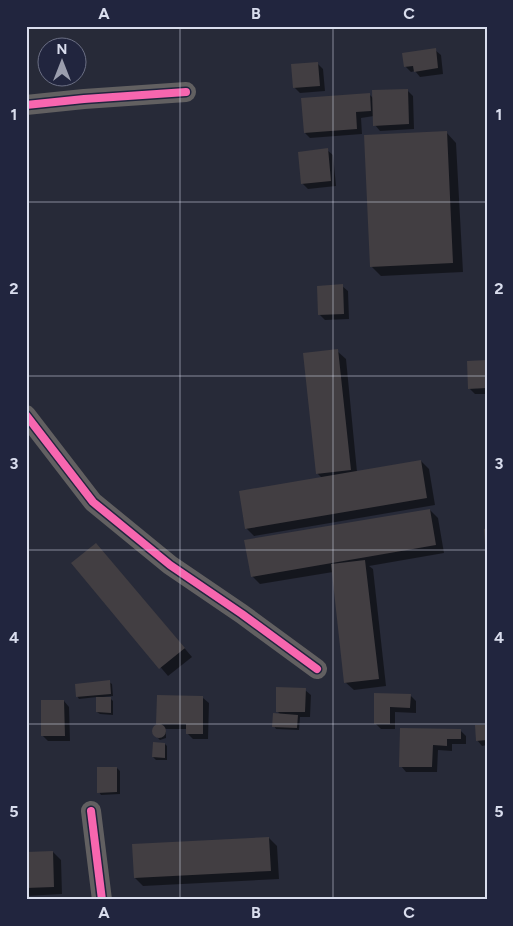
<svg xmlns="http://www.w3.org/2000/svg" width="513" height="926" font-family="Figtree,sans-serif">
	<style>
		.shadow { fill: #0007 }
		.building { fill: #423e42 }
		.lines { fill: none; stroke-linecap: round; stroke-linejoin: round }
		.minor { stroke: #626061; stroke-width: 20 }
		.cycleway-casing { stroke: #21253e; stroke-width: 11 }
		.cycleway { stroke: #f766af; stroke-width: 8 }
		.grid { fill: none; stroke: #d9dded; stroke-width: 1; stroke-opacity: 0.55 }
		.neatline { fill: none; stroke: #d9dded; stroke-width: 2 }
		.grid-label { font-size: 16px; text-anchor: middle; font-weight: bold; fill: #d9dded }
	</style>
	<rect width="100%" height="100%" fill="#272a38"/>
	<path class="shadow" d="M435 50 441 55 443 74 420 77 415 71 411 72 405 66Z
		M317 63 323 69 325 91 300 93 294 87Z
		M407 90 413 96 414 129 380 131 375 125 374 116 361 118 362 134 310 138 305 133 369 94 373 98Z
		M446 132 456 143 463 272 381 276 371 266Z
		M327 150 333 155 336 186 308 189 302 183Z
		M342 286 348 291 349 319 325 320 319 314Z
		M337 351 346 359 357 472 421 461 429 469 435 505 254 536 246 528 322 478 317 473Z
		M487 362V394H475L469 388Z
		M430 510 438 518 444 553 369 566 373 569 386 686 354 690 345 682 333 572 260 584 252 576Z
		M96 544 192 657 168 676 73 564Z
		M109 682 112 684 113 696 103 697V698L111 699 113 701V715L100 714 97 712V697L79 699 77 696Z
		M305 690 311 695 310 717H300L299 730 276 729 274 726 281 715 277 711Z
		M375 694 410 695 416 701V713L395 712V729H381L375 723Z
		M203 698 209 703 208 739H193L187 733V729H164L166 731V738L160 740 157 737 153 731 154 728 160 726 157 723Z
		M64 701 69 707 70 741H48L42 735Z
		M487 726V745L482 746 477 740Z
		M401 730H460L466 736V744H452V751L438 750 437 772H406L401 766Z
		M165 744 167 746V760H156L153 757Z
		M117 768 120 771V794L101 795 99 792Z
		M269 838 277 846 279 879 143 886 135 878Z
		M53 852 61 860 62 894 26 896V853Z"/>
	<path class="building" d="M436 48 438 68 414 72 413 66 404 67 402 53Z
		M318 62 320 86 293 88 291 64Z
		M408 89 409 124 373 126 372 90Z
		M370 93 371 111 356 112 357 129 304 133 301 98Z
		M447 131 453 263 370 267 364 135Z
		M328 148 331 181 301 184 298 152Z
		M343 284 344 314 318 315 317 286Z
		M338 349 351 470 316 474 303 353Z
		M487 360V388L468 389 467 361Z
		M421 460 427 498 245 529 239 491Z
		M430 509 436 545 251 577 244 540Z
		M487 528V545H485L484 529Z
		M96 543 185 648 159 669 71 563Z
		M365 560 379 679 344 683 331 564Z
		M110 680 111 694 76 697 75 684Z
		M276 687 306 688 305 712H276Z
		M374 693 411 694 410 708 390 707V724H374Z
		M157 695 203 696V734H186V724H156Z
		M96 697H111V713L96 712Z
		M41 700H64L65 736H41Z
		M273 713 298 715 297 728 272 727Z
		M152 731a7 7 0 1 1 14 0a7 7 0 1 1-14 0Z
		M475 725H487V740L476 741Z
		M400 728 461 729V739H447V746L433 745 432 767H399Z
		M153 742 165 743V758L152 757Z
		M97 767H117V792L97 793Z
		M269 837 271 871 134 878 132 844Z
		M53 851 54 887 26 888V852Z"/>
	<g class="lines">
		<path class="minor" d="M26 105 84 99 186 92
			M26 415 93 502 170 565 242 614 317 669
			M91 811 102 900"/>
		<g class="cycleway-casing">
			<path id="cycleway" d="M26 105 84 99 186 92
				M26 415 93 502 170 565 242 614 317 669
				M91 811 102 900"/>
		</g>
		<use href="#cycleway" class="cycleway"/>
	</g>
	<path class="grid" d="M180 26V900M333 26V900M26 202H487M26 376H487M26 550H487M26 724H487"/>
	<rect width="513" height="926" fill="none" stroke="#21253e" stroke-width="55"/>
	<g transform="translate(62 62)"><circle r="24" fill="#21253e" stroke="#6b6f84"/>
	<path d="M0-4L9 19L0 12L-9 19Z" fill="#9b9eae"/>
	<text y="-8" font-size="14" font-weight="bold" text-anchor="middle" fill="#d9dded">N</text>
	</g>
	<rect x="28" y="28" width="458" height="870" class="neatline"/>
	<g class="grid-label">
		<text x="104" y="19">A</text>
		<text x="256" y="19">B</text>
		<text x="409" y="19">C</text>
		<text x="14" y="120">1</text>
		<text x="499" y="120">1</text>
		<text x="14" y="294">2</text>
		<text x="499" y="294">2</text>
		<text x="14" y="469">3</text>
		<text x="499" y="469">3</text>
		<text x="14" y="643">4</text>
		<text x="499" y="643">4</text>
		<text x="14" y="817">5</text>
		<text x="499" y="817">5</text>
		<text x="104" y="918">A</text>
		<text x="256" y="918">B</text>
		<text x="409" y="918">C</text>
	</g>
</svg>
